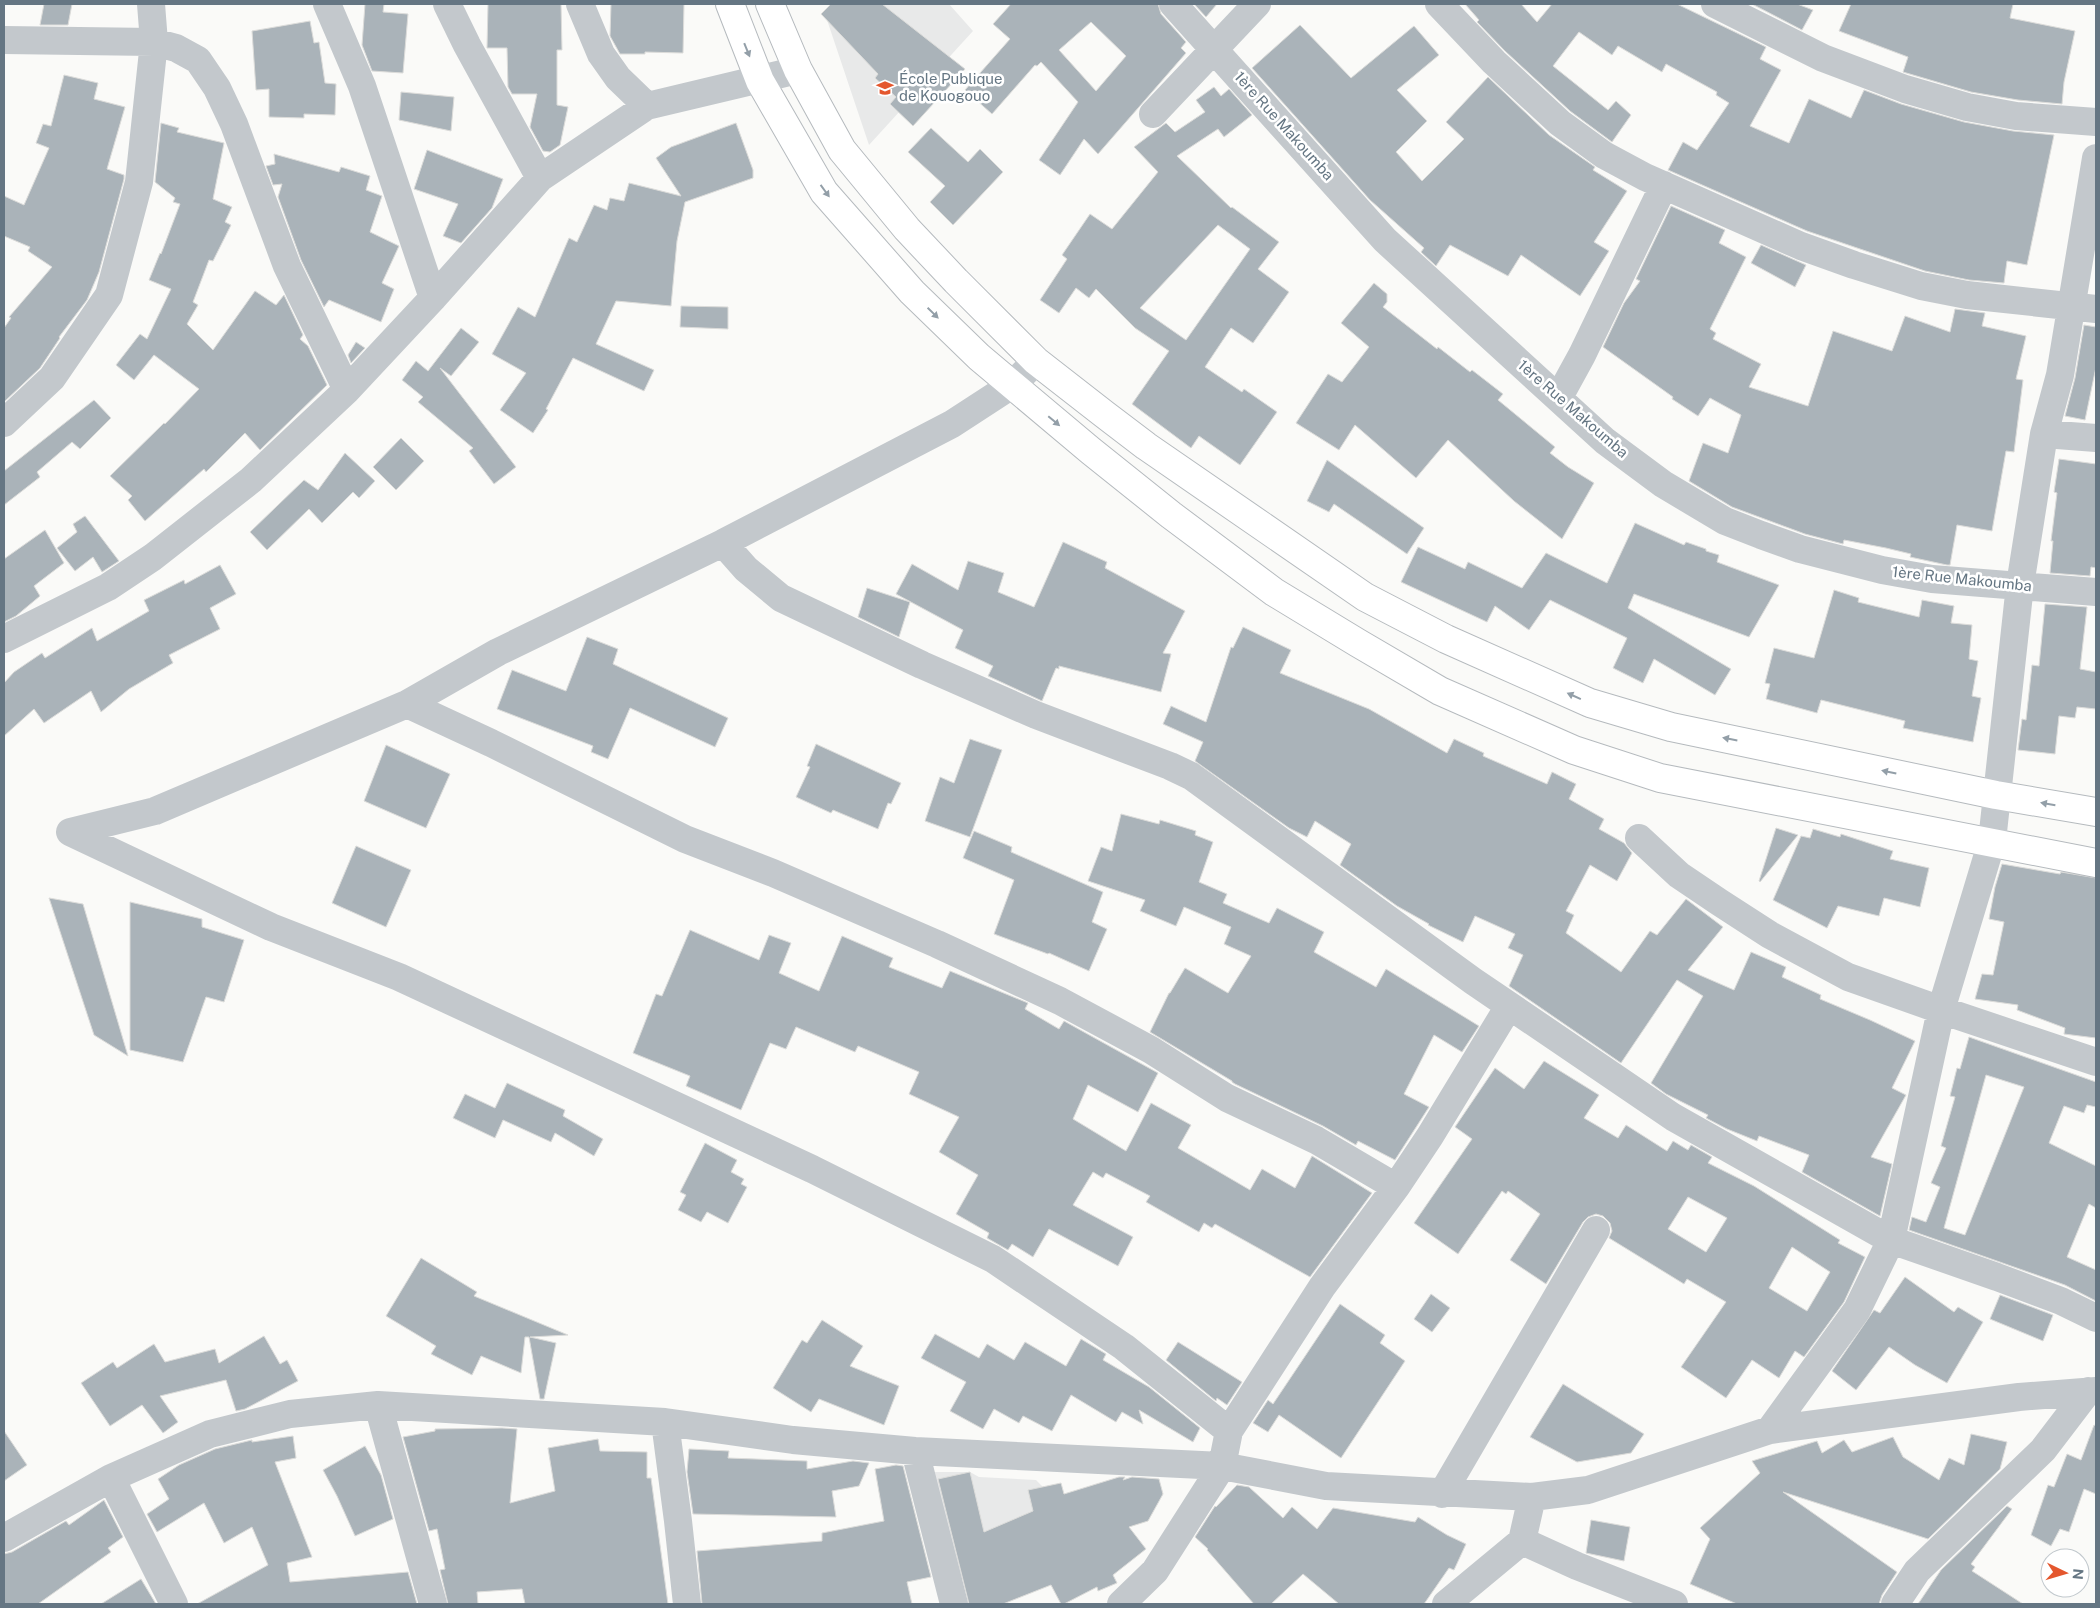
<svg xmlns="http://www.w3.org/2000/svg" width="2100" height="1608" font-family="'Public Sans',sans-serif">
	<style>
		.built { fill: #e8e9e9 }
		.building { fill: #aab3b9; stroke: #dcdcda; fill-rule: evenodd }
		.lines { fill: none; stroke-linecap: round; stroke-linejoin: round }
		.major-casing { stroke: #b5babe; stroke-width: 30 }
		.minor { stroke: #c3c8cc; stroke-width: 28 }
		.major { stroke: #fff; stroke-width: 28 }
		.oneway { fill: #939fa8 }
		.labels { text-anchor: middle; stroke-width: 5; stroke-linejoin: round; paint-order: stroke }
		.poi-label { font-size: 15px; fill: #657683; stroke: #fff; text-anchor: start }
		.street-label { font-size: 15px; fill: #657683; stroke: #fff }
	</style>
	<rect width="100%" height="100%" fill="#fafaf8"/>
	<path class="built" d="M833 4H949L973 31 869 145 824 11Z
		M931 1472H970L979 1477 1036 1480 1042 1486 1047 1504 1060 1538 958 1581Z"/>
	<path class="building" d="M44 4H72L68 25H40Z
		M365 4H384L383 12 408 14 403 73 372 71 362 45Z
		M488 4H561L562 50H557V105L568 107 560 145 550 152 543 151 530 127 537 94H512L508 87 507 48H487Z
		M611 4H684L683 53 645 52V54H620L610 36Z
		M831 4H882L965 69 913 126 890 104 896 97 875 78 878 74 821 14Z
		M1011 4H1158L1161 14 1186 42 1181 48 1186 53 1098 154 1084 139 1060 175 1039 160 1078 102 1041 62 1037 66 1035 65 992 114 965 90 1010 39 993 24ZM1091 22 1126 56 1096 91 1059 50Z
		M1194 4H1217L1206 17Z
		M1465 4H1521L1537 22 1552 4H1677L1766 47 1760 59 1781 70 1750 126 1789 143 1809 99 1851 118 1864 90 1901 104 1964 122 2013 131 2054 135 2027 265 2007 261 2004 283 1969 280 1925 271 1807 231 1668 170 1683 142 1697 150 1729 103 1716 95 1717 92 1666 64 1662 72 1618 46 1612 55 1579 32 1553 66 1608 110 1616 101 1631 115 1612 142 1570 111 1505 51 1477 22 1479 20Z
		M1752 4H1797L1813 10 1802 30Z
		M1851 4H2013L2010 18 2075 31 2064 82 2062 104 2018 100 1971 92 1903 72 1908 57 1839 31Z
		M310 21 314 43 319 42 325 83 336 84 335 115 304 114V118L269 117V89L256 90 252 31Z
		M1300 25 1351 78 1414 26 1439 55 1397 90 1427 121 1396 152 1422 181 1464 139 1446 122 1488 77 1549 135 1595 167 1593 170 1627 191 1594 242 1609 251 1580 296 1521 255 1508 276 1450 245 1436 266 1421 252 1424 248 1370 200 1252 68Z
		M64 75 98 83 94 99 125 107 107 169 124 175V179L99 272 87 300 59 337 60 338 40 368 4 402V328L11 318 9 317 52 267 28 251 30 247 4 236V196L24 205 49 148 36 143 43 124 51 126Z
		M1214 87 1221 96 1229 89 1252 115 1224 137 1218 129 1177 156 1231 208 1232 207 1279 242 1258 269 1289 292 1253 343 1231 328 1205 367 1242 392 1244 389 1277 412 1240 465 1199 436 1191 448 1132 404 1169 351 1135 328 1096 289 1089 298 1076 288 1059 313 1040 300 1067 259 1062 255 1090 214 1112 229 1158 172 1134 147 1166 123 1175 132 1205 112 1196 100ZM1218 225 1250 249 1186 340 1140 308Z
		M401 92 454 97 451 131 399 120Z
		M161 123 179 128 177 132 224 143 213 199 232 207 225 222 231 225 213 261 209 260 193 302 198 305 187 324 213 350 255 291 276 305 284 295 303 335 300 339 308 346 327 385 260 450 245 433 206 472 204 469 145 521 128 500 132 496 110 476 164 423 165 424 199 389 154 355 134 380 116 365 140 334 147 339 171 289 149 280 160 253 161 254 180 204 173 202 175 198 155 182Z
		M736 123 753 170V178L685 202 677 241 671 306 616 301 596 344 654 370 644 391 573 358 546 409 548 410 533 433 500 410 526 373 492 354 518 307 535 317 569 238 577 242 594 205 607 210 610 198 624 201 629 183 681 196 656 158 671 147Z
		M931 128 968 162 980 149 1003 172 953 225 930 202 945 186 908 152Z
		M427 150 503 179 492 208 461 243 443 236 458 204 414 189Z
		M274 154 339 172 341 167 370 176 366 190 382 196 370 232 399 246 382 283 394 289 381 322 329 300 324 307 301 260 278 197 282 184 273 185 266 166 275 164Z
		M1671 206 1725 230 1719 243 1746 257 1710 329 1716 333 1713 339 1761 364 1749 387 1808 406 1833 331 1892 351 1905 316 1950 332 1955 309 1985 313 1982 326 2026 336 2016 379 2023 380 2014 452 2006 451 1992 531 1957 525 1950 565H1947L1910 557 1911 554 1886 548 1844 540 1843 544 1805 534 1732 507 1689 481 1703 443 1728 453 1741 415 1710 398 1698 416 1672 399 1673 397 1603 347 1624 303 1640 281 1636 279Z
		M1761 245 1806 265 1795 287 1751 263Z
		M1374 283 1387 294V302L1383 307 1437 349 1438 347 1470 372 1472 370 1503 394 1498 400 1555 447 1550 453 1568 467 1594 483 1562 539 1514 501 1448 440 1416 478 1355 425 1339 450 1296 423 1328 374 1342 382 1369 347 1341 323Z
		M681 306 728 307V329L680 327Z
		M2084 325 2096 327V367L2085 420 2065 416 2075 378Z
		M461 328 479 342 451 376 440 368 516 467 494 484 469 451 473 448 418 402 423 397 402 380 416 361 428 371Z
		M356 342 365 348 351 363 348 355Z
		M94 400 111 418 80 449 72 442 37 472 40 477 4 505V471Z
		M401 438 424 461 396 490 373 467Z
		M345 453 375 481 359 498 353 492 322 523 309 509 267 550 250 532 304 480 318 490Z
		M2059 459 2096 464V568L2091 567 2090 576 2050 573 2053 541H2051L2057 493 2054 492Z
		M1327 460 1424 528 1407 554 1334 504 1329 512 1307 501Z
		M85 516 119 561 102 572 93 557 75 571 57 548 77 532 73 524Z
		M1635 523 1684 545 1686 542 1706 549V551L1719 555 1717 562 1779 585 1749 637 1634 594 1628 608 1731 669 1715 695 1654 659 1643 683 1613 668 1627 638 1550 600 1529 630 1495 606 1487 622 1401 582 1418 547 1465 569 1468 562 1522 588 1546 553 1607 583Z
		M45 530 64 563 34 586 40 596 16 616 4 622V559Z
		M1063 542 1107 562 1105 568 1185 611 1163 653 1171 654 1161 692 1059 666V669L1056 668 1042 701 988 676 993 666 955 648 963 630 896 594 912 564 958 590 968 561 1004 573 998 592 1034 607Z
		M220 565 236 594 210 608 220 629 169 655 173 663 129 689 101 712 91 691 44 723 34 709 4 736V683L14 672 42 653 45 658 92 628 97 641 149 611 144 600 184 580 185 584Z
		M867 588 910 602 899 637 858 617Z
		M1834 590 1859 598 1858 602 1919 617 1922 600 1954 606 1951 623 1972 625 1969 659 1978 661 1972 696 1981 698 1973 742 1903 728 1905 721 1821 700 1817 713 1766 699 1770 684 1765 683 1774 648 1814 658Z
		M2045 604 2087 607 2080 669 2096 672V709L2077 707 2075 718 2059 716 2055 754 2018 750 2022 719 2026 720 2032 665 2039 666Z
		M1243 627 1291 650 1280 673 1369 709 1447 753 1454 739 1484 753 1483 756 1547 784 1552 772 1576 784 1569 799 1604 819 1599 829 1624 843 1632 853 1617 881 1590 865 1566 911 1574 915 1566 933 1621 972 1650 931 1657 935 1686 899 1723 927 1688 970 1734 990 1751 952 1786 967 1782 977 1821 995 1820 999 1870 1020 1915 1041 1892 1088 1906 1095 1871 1157 1892 1164 1880 1216 1802 1172 1809 1155 1759 1136 1757 1141 1727 1129 1706 1118 1708 1115 1666 1094 1651 1083 1703 996 1677 980 1621 1063 1509 986 1523 955 1508 948 1515 934 1475 916 1463 942 1428 925 1429 924 1397 906 1340 865 1351 844 1315 821 1307 837 1289 828 1195 761 1203 742 1163 724 1171 706 1206 722 1231 647 1233 648Z
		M587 637 618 649 613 664 728 718 715 747 630 708 608 759 591 752 593 746 497 709 512 670 566 691Z
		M970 739 1002 750 970 837 925 821 940 777 954 783Z
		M816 744 901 783 891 804 888 803 878 829 833 810 831 813 796 797 810 767 807 766Z
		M386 745 450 774 426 828 364 801Z
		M1121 814 1159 824 1160 820 1196 831 1195 835 1213 842 1199 882 1227 894 1223 903 1269 923 1277 908 1324 932 1314 952 1376 987 1386 969 1479 1026 1462 1052 1434 1035 1404 1094 1429 1107 1395 1160 1358 1141 1356 1145 1323 1126 1235 1084 1232 1082V1081L1150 1032 1169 993H1170L1185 968 1228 993 1251 956 1224 944 1231 927 1184 907 1176 926 1140 911 1145 900 1088 881 1101 847 1112 851Z
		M1776 828 1798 835 1760 882 1759 881Z
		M1813 829 1840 837 1841 834 1893 851 1890 859 1929 868 1920 907 1884 898 1879 916 1838 906 1827 928 1773 900 1801 836 1810 838Z
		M974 831 1012 847 1011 852 1103 892 1092 922 1107 929 1089 971 1049 953 1048 954 994 934 1014 880 963 858Z
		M356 846 411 870 386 927 332 903Z
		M2002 864 2060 874 2061 872 2096 878V1038L2064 1034 2065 1028 2017 1010 2018 1005 1975 999 1982 974 1993 975 2004 922 1989 919 1995 887Z
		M49 898 83 904 128 1056 94 1035Z
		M130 902 202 919V927L244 940 224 1002 206 997 183 1062 130 1050Z
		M690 930 759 960 769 935 791 943 779 973 819 991 842 936 893 958 889 967 942 988 950 971 1028 1003 1025 1009 1059 1029 1064 1021 1158 1073 1138 1112 1088 1085 1073 1119 1126 1151 1151 1103 1191 1125 1178 1148 1250 1190 1262 1169 1295 1188 1312 1156 1372 1193 1310 1277 1215 1224 1212 1228 1204 1223 1199 1232 1146 1202 1150 1196 1106 1173 1103 1178 1093 1172 1073 1205 1133 1237 1118 1266 1049 1229 1033 1257 1012 1244 1008 1250 987 1238 989 1233 956 1214 978 1175 939 1152 959 1117 909 1094 919 1072 858 1046 855 1052 796 1027 786 1049 770 1043 741 1110 686 1086 690 1076 633 1053 656 994 662 996Z
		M1969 1037 2096 1082V1107L2087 1105 2084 1113 2064 1106 2049 1143 2096 1166V1208L2089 1204 2067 1257 2096 1270V1301L2065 1285 1909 1230 1912 1217 1926 1222 1940 1187 1931 1183 1946 1148 1941 1146 1955 1097 1950 1096 1957 1068 1960 1069ZM1986 1075 2024 1087 1965 1235 1944 1228Z
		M1544 1061 1599 1095 1584 1118 1618 1138 1626 1125 1667 1151 1673 1141 1688 1150 1691 1145 1712 1157 1708 1163 1754 1186 1840 1240 1838 1243 1865 1257 1844 1302 1804 1357 1795 1351 1779 1378 1752 1360 1726 1398 1681 1367 1726 1302 1687 1279 1684 1284 1609 1238 1612 1231 1610 1223 1603 1216 1596 1214 1588 1217 1583 1222 1546 1284 1510 1260 1540 1214 1508 1191 1506 1194 1502 1191 1458 1254 1414 1223 1472 1139 1455 1127 1495 1068 1524 1089ZM1688 1197 1727 1218 1706 1252 1668 1229ZM1792 1247 1830 1272 1807 1311 1769 1288Z
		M507 1083 565 1110 563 1116 603 1139 594 1156 555 1133 551 1142 503 1120 495 1138 453 1118 465 1094 495 1108Z
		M705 1143 737 1160 731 1172 744 1179 741 1184 747 1187 728 1223 707 1212 701 1222 678 1210 686 1195 680 1192Z
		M421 1258 477 1292 474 1296 568 1335 530 1337 556 1343 544 1399H540L529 1337H525L521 1373 481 1356 472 1375 431 1354 436 1346 386 1316Z
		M1905 1277 1954 1312 1958 1307 1983 1322 1947 1383 1915 1365 1889 1347 1856 1390 1832 1371 1874 1310 1880 1313Z
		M1431 1294 1450 1308 1432 1332 1414 1319Z
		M2000 1295 2053 1315 2043 1341 1990 1319Z
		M1340 1304 1385 1335 1380 1343 1405 1361 1341 1458 1279 1415 1268 1432 1253 1423 1268 1400 1273 1404Z
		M822 1320 863 1346 850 1366 899 1386 884 1425 819 1399 811 1412 773 1388 802 1340 807 1343Z
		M935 1334 979 1358 987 1344 1014 1360 1025 1342 1066 1366 1081 1339 1106 1354 1103 1360 1149 1387 1200 1428 1193 1442 1139 1410 1143 1424 1122 1412 1116 1422 1071 1395 1052 1431 1023 1416 1019 1423 994 1409 983 1429 950 1411 966 1382 921 1358Z
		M264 1336 280 1364 287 1360 298 1381 245 1409 236 1411 226 1380 160 1396 178 1422 163 1433 142 1405 110 1426 81 1383 113 1362 117 1368 154 1344 165 1362 215 1349 219 1363Z
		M1178 1342 1242 1382 1227 1405 1217 1398 1216 1401 1166 1360Z
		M1563 1384 1644 1434 1631 1453 1577 1462 1530 1437Z
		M2094 1425 2096 1426V1494L2084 1489 2069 1532 2060 1529 2051 1546 2031 1535 2048 1485 2054 1487 2067 1454 2081 1460Z
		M502 1428 517 1429 510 1503 555 1491 548 1448 598 1439 600 1451 647 1452V1478H651L668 1604H525L522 1589 477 1592 478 1604H448L440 1570 445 1569 437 1529 429 1531 403 1437 435 1431V1429Z
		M4 1431 27 1465 4 1481Z
		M1971 1434 2007 1442 2000 1469 1928 1539 1783 1492 1897 1572 1882 1595 1879 1604H1737L1690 1584 1710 1539 1700 1528 1760 1473 1752 1461 1817 1441 1822 1453 1844 1440 1852 1452 1893 1437 1903 1457 1939 1480 1949 1458 1964 1465Z
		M293 1436 296 1458 275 1462 312 1557 287 1563 290 1582 408 1572 417 1604H197L268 1565 252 1527 224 1543 204 1503 157 1532 147 1514 169 1499 158 1479 179 1465 215 1449 252 1440V1442Z
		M365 1446 381 1475 393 1519 355 1536 337 1496 323 1470Z
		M689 1449 729 1451 728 1458 807 1461V1469L853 1461 869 1463 859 1486 832 1491 836 1517 693 1514 687 1472Z
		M896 1465 903 1466 931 1577 907 1582 912 1604H702L697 1551 822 1541V1533L884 1521 875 1469Z
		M970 1472 984 1532 1033 1511 1028 1490 1061 1483 1064 1494 1119 1477H1125L1123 1480 1132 1477 1159 1479 1163 1494 1148 1521 1129 1527 1146 1549 1113 1575 1117 1583 1098 1591 1097 1587 1064 1604H1061L1051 1585 1003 1604H969L938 1479Z
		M1237 1485 1249 1487 1283 1518 1292 1507 1317 1529 1333 1508 1415 1522 1418 1517 1447 1535 1466 1544 1454 1570 1449 1568 1424 1604H1339L1303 1574 1271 1604H1254L1207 1550 1208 1549 1195 1537 1215 1506 1216 1507Z
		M104 1500 123 1537 108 1548 111 1552 38 1604H4V1554L12 1552 66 1521 69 1525Z
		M2007 1506 2012 1509 1971 1564 1975 1567 1972 1571 2023 1604H1918L1941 1570Z
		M1591 1520 1630 1527 1624 1561 1586 1553Z
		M141 1579 156 1604H101Z"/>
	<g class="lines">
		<g class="major-casing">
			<path id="major" d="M730 4 760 81 824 192 912 292 979 357 1091 451 1171 515 1274 592 1358 643 1440 691 1574 750 1660 778 2096 863
				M770 4 798 70 842 150 907 229 956 281 1036 361 1104 414 1146 446 1365 597 1446 639 1590 703 1671 727 1996 795 2096 812"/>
		</g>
		<path class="minor" d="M327 4 362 86 433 298
			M447 4 467 45 540 178
			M580 4 601 54 618 78 647 106
			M1173 4 1385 240 1605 441 1663 484 1725 521 1761 535 1800 549 1882 570 1932 579 2096 592
			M1439 4 1494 62 1560 123 1604 155 1645 177 1801 246 1854 265 1921 286 1967 295 2096 309
			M1715 4 1823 58 1905 89 1967 107 2016 116 2096 122
			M4 40 154 42 176 48 198 60 217 88 234 124 287 266 347 390
			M1153 114 1257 4
			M1036 361 1012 385 952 424 723 543 498 652 407 704 155 811 70 832 271 927 399 977 812 1169 993 1259 1124 1347 1229 1431
			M1559 397 1582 355 1664 185
			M4 423 52 378 109 295 139 182 154 42 151 4
			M2044 434 2096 438
			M723 543 746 569 781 598 922 665 1036 715 1170 766 1191 776 1473 981 1673 1117 1891 1240 1997 1277 2061 1301 2096 1318
			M4 639 108 587 153 557 251 480 347 390 433 298 540 178 647 106 798 70
			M407 704 491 743 685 839 773 873 937 944 1060 1001 1151 1050 1227 1098 1316 1140 1396 1187
			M1639 838 1679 875 1719 902 1770 935 1848 977 1941 1010 2096 1062
			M378 1405 433 1604
			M665 1422 678 1521 687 1604
			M1770 1430 2019 1397 2096 1391
			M915 1451 954 1604
			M111 1478 174 1604
			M1442 1494 1596 1230
			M4 1538 111 1478 210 1434 290 1414 378 1405 665 1422 793 1440 915 1451 1222 1466 1326 1486 1532 1497 1588 1490 1770 1430 1857 1310 1891 1240 1941 1010 1992 841 2020 585 2044 434 2060 375 2096 158
			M1522 1541 1577 1566 1674 1604
			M1121 1604 1155 1571 1222 1466 1229 1431 1322 1287 1396 1187 1430 1136 1509 1006
			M1446 1604 1522 1541 1532 1497
			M1895 1604 1917 1571 2043 1450 2088 1391"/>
		<use href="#major" class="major"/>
	</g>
	<defs><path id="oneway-solid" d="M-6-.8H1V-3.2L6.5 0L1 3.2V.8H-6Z" transform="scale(1.25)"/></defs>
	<g class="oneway">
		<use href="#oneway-solid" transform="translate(747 50) rotate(68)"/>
		<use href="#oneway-solid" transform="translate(825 191) rotate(54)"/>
		<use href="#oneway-solid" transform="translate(933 313) rotate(44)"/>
		<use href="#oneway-solid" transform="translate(1054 421) rotate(40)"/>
		<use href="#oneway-solid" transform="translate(1574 696) rotate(-156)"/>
		<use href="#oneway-solid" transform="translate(1730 739) rotate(-169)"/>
		<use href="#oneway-solid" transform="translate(1889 772) rotate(-168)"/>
		<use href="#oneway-solid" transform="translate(2048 804) rotate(-170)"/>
	</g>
	<defs>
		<g id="school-bare" transform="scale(1.35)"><path d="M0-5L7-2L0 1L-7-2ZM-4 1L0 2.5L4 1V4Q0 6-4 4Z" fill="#e4572e" stroke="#fff" stroke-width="2.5" paint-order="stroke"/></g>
	</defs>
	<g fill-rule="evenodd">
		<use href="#school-bare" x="885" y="88"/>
	</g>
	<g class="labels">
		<g class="poi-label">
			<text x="899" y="84">École Publique<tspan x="899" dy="17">de Kouogouo</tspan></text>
		</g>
		<g class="street-label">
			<text transform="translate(1284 126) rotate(48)" y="5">1ère Rue Makoumba</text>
			<text transform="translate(1573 409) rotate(41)" y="5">1ère Rue Makoumba</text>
			<text transform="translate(1962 579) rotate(6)" y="5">1ère Rue Makoumba</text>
		</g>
	</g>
	<rect width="2100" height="1608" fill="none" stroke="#657683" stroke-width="10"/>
	<g transform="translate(2065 1573) rotate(95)"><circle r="24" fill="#ffffff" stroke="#c1c8cd"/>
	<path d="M0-4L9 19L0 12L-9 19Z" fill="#e4572e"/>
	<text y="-8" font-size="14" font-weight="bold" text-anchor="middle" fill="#657683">N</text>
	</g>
</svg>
